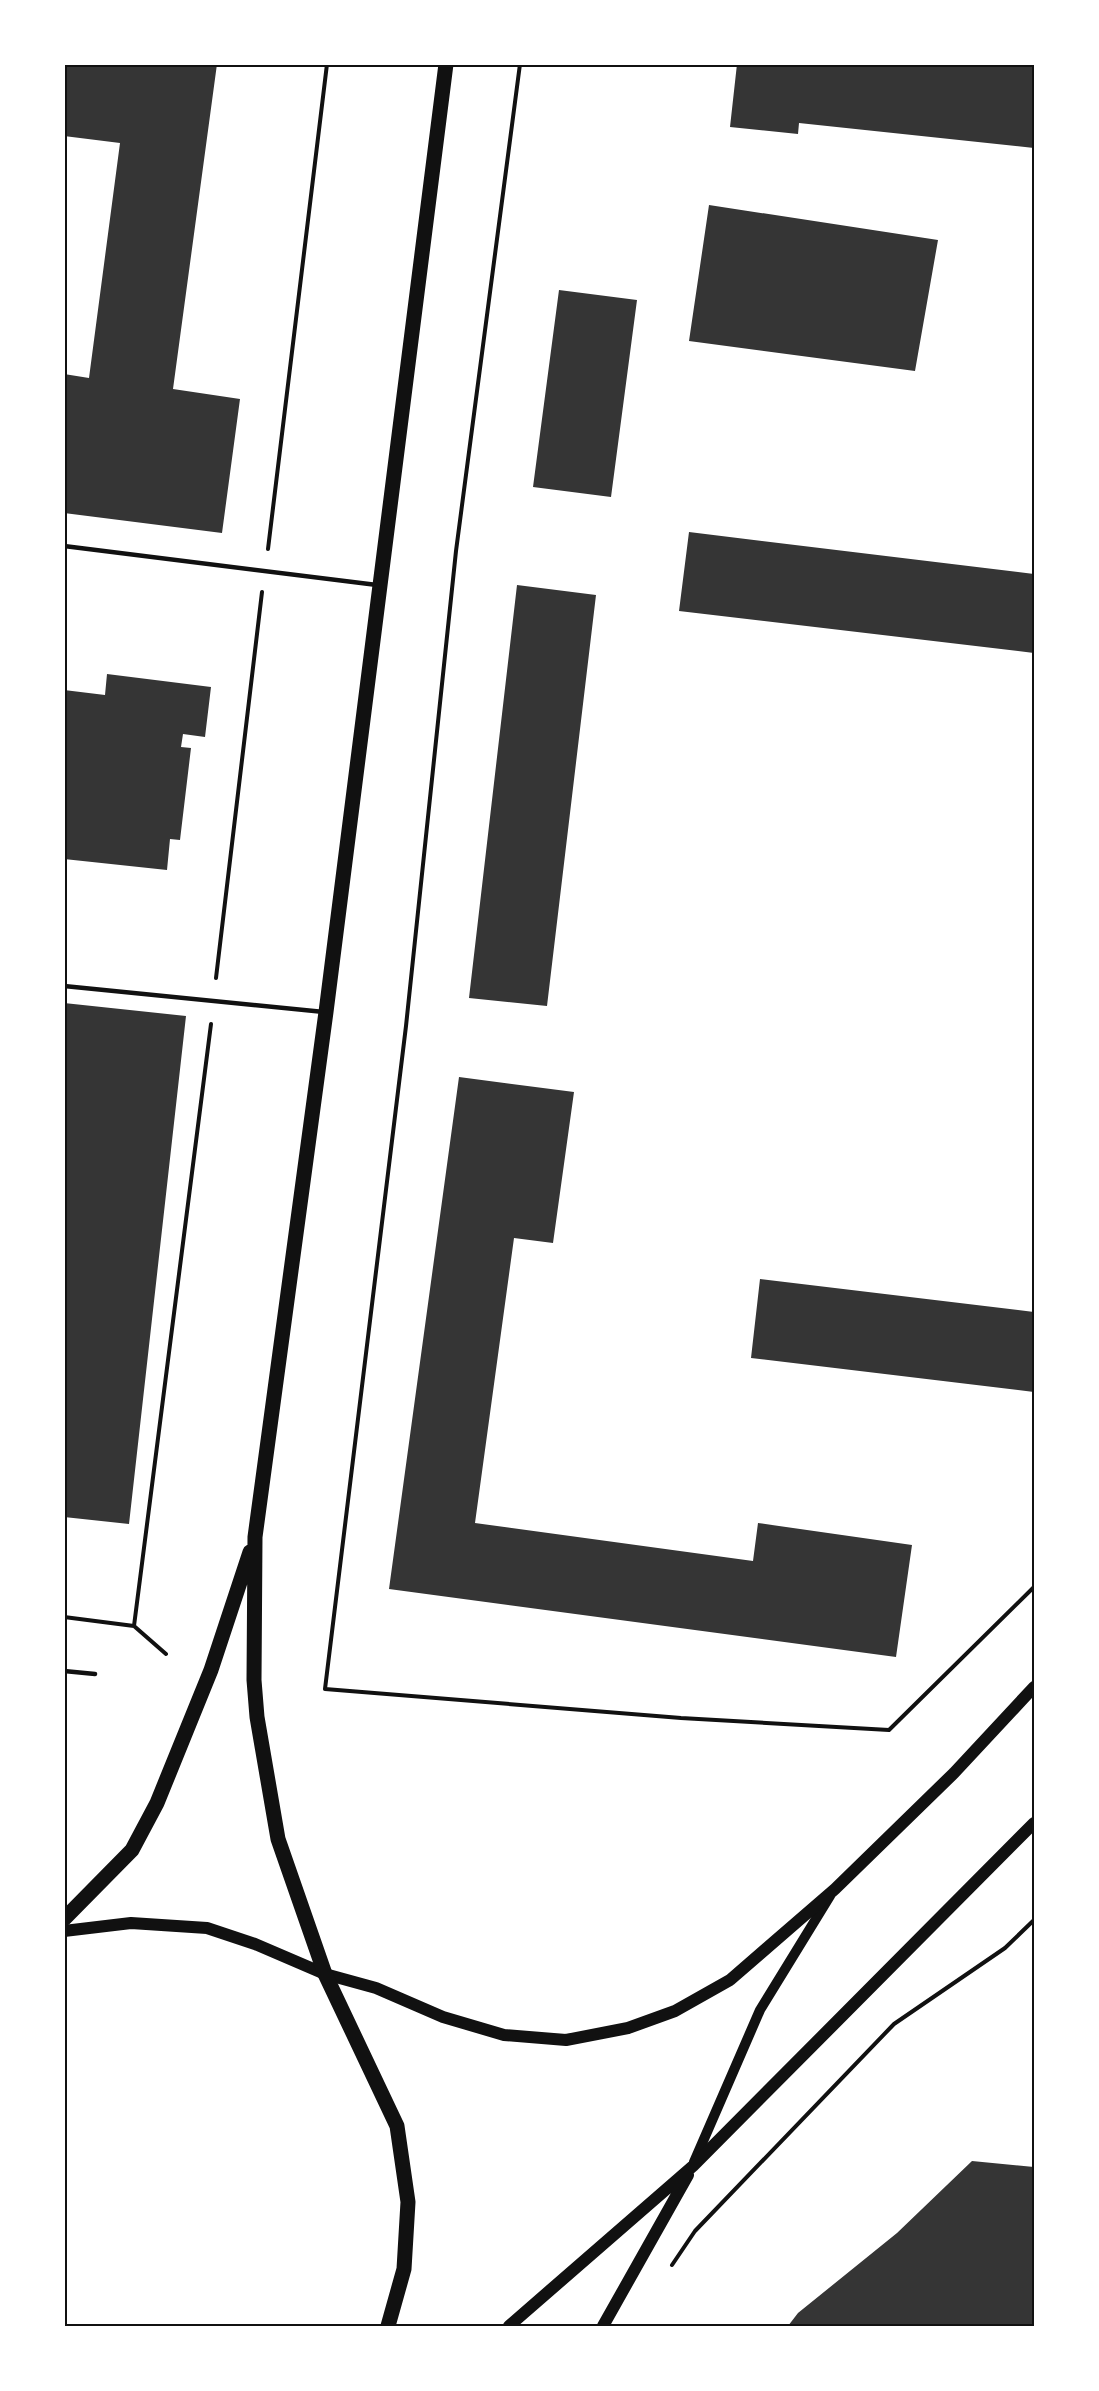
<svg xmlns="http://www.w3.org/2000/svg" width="1099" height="2391" font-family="Overpass,sans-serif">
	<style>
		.building { fill: #353535 }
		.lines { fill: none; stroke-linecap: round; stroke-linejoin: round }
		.path { stroke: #111; stroke-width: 4 }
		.service { stroke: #111; stroke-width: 4.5 }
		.tertiary { stroke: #111; stroke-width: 10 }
		.secondary { stroke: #111; stroke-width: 12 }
		.primary { stroke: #111; stroke-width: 15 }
		.neatline { fill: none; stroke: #111; stroke-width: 2 }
	</style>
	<rect width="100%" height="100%" fill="#fff"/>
	<path class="building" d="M64 64H217L173 389 240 399 222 533 64 513V374L89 378 120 143 64 136Z
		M737 64H1034V148L799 123 798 134 730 127Z
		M709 205 938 240 915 371 689 341Z
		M559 290 637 300 611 497 533 487Z
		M689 532 1034 574V653L679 611Z
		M517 585 596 595 547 1006 469 998Z
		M107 674 211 687 205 737 183 734 181 747 191 748 180 840 170 839 167 870 64 859V690L105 695Z
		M64 1003 186 1016 129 1524 64 1517Z
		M459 1077 574 1092 553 1243 514 1238 475 1523 753 1561 758 1523 912 1545 896 1657 389 1589Z
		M760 1279 1034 1312V1392L751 1358Z
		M972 2161 1034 2167V2326H788L798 2313 897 2233Z"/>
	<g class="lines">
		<path class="path" d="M520 64 456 551 406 1026 325 1689 681 1718 889 1730 1034 1587
			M268 549 327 64
			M216 978 262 592
			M64 1617 134 1626 166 1654
			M134 1626 211 1024
			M672 2265 695 2231 894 2024 1005 1948 1034 1920"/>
		<path class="service" d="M64 546 377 585
			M64 986 324 1012
			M64 1671 95 1674"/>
		<path class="tertiary" d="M694 2162 760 2010 830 1896"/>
		<path class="secondary" d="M64 1931 131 1923 207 1928 255 1944 325 1974 376 1988 443 2017 504 2035 566 2040 628 2028 675 2011 730 1980 835 1889 954 1773 1034 1687
			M509 2326 693 2166 1034 1823
			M603 2326 688 2175"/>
		<path class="primary" d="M64 1919 132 1850 157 1803 211 1670 250 1552
			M388 2326 404 2269 408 2202 397 2126 325 1974 278 1839 257 1717 254 1680 255 1537 326 1012 446 64"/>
	</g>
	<rect width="1099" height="2391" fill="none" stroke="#ffffff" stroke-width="132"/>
	<rect x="66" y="66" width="967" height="2259" class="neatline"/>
</svg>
